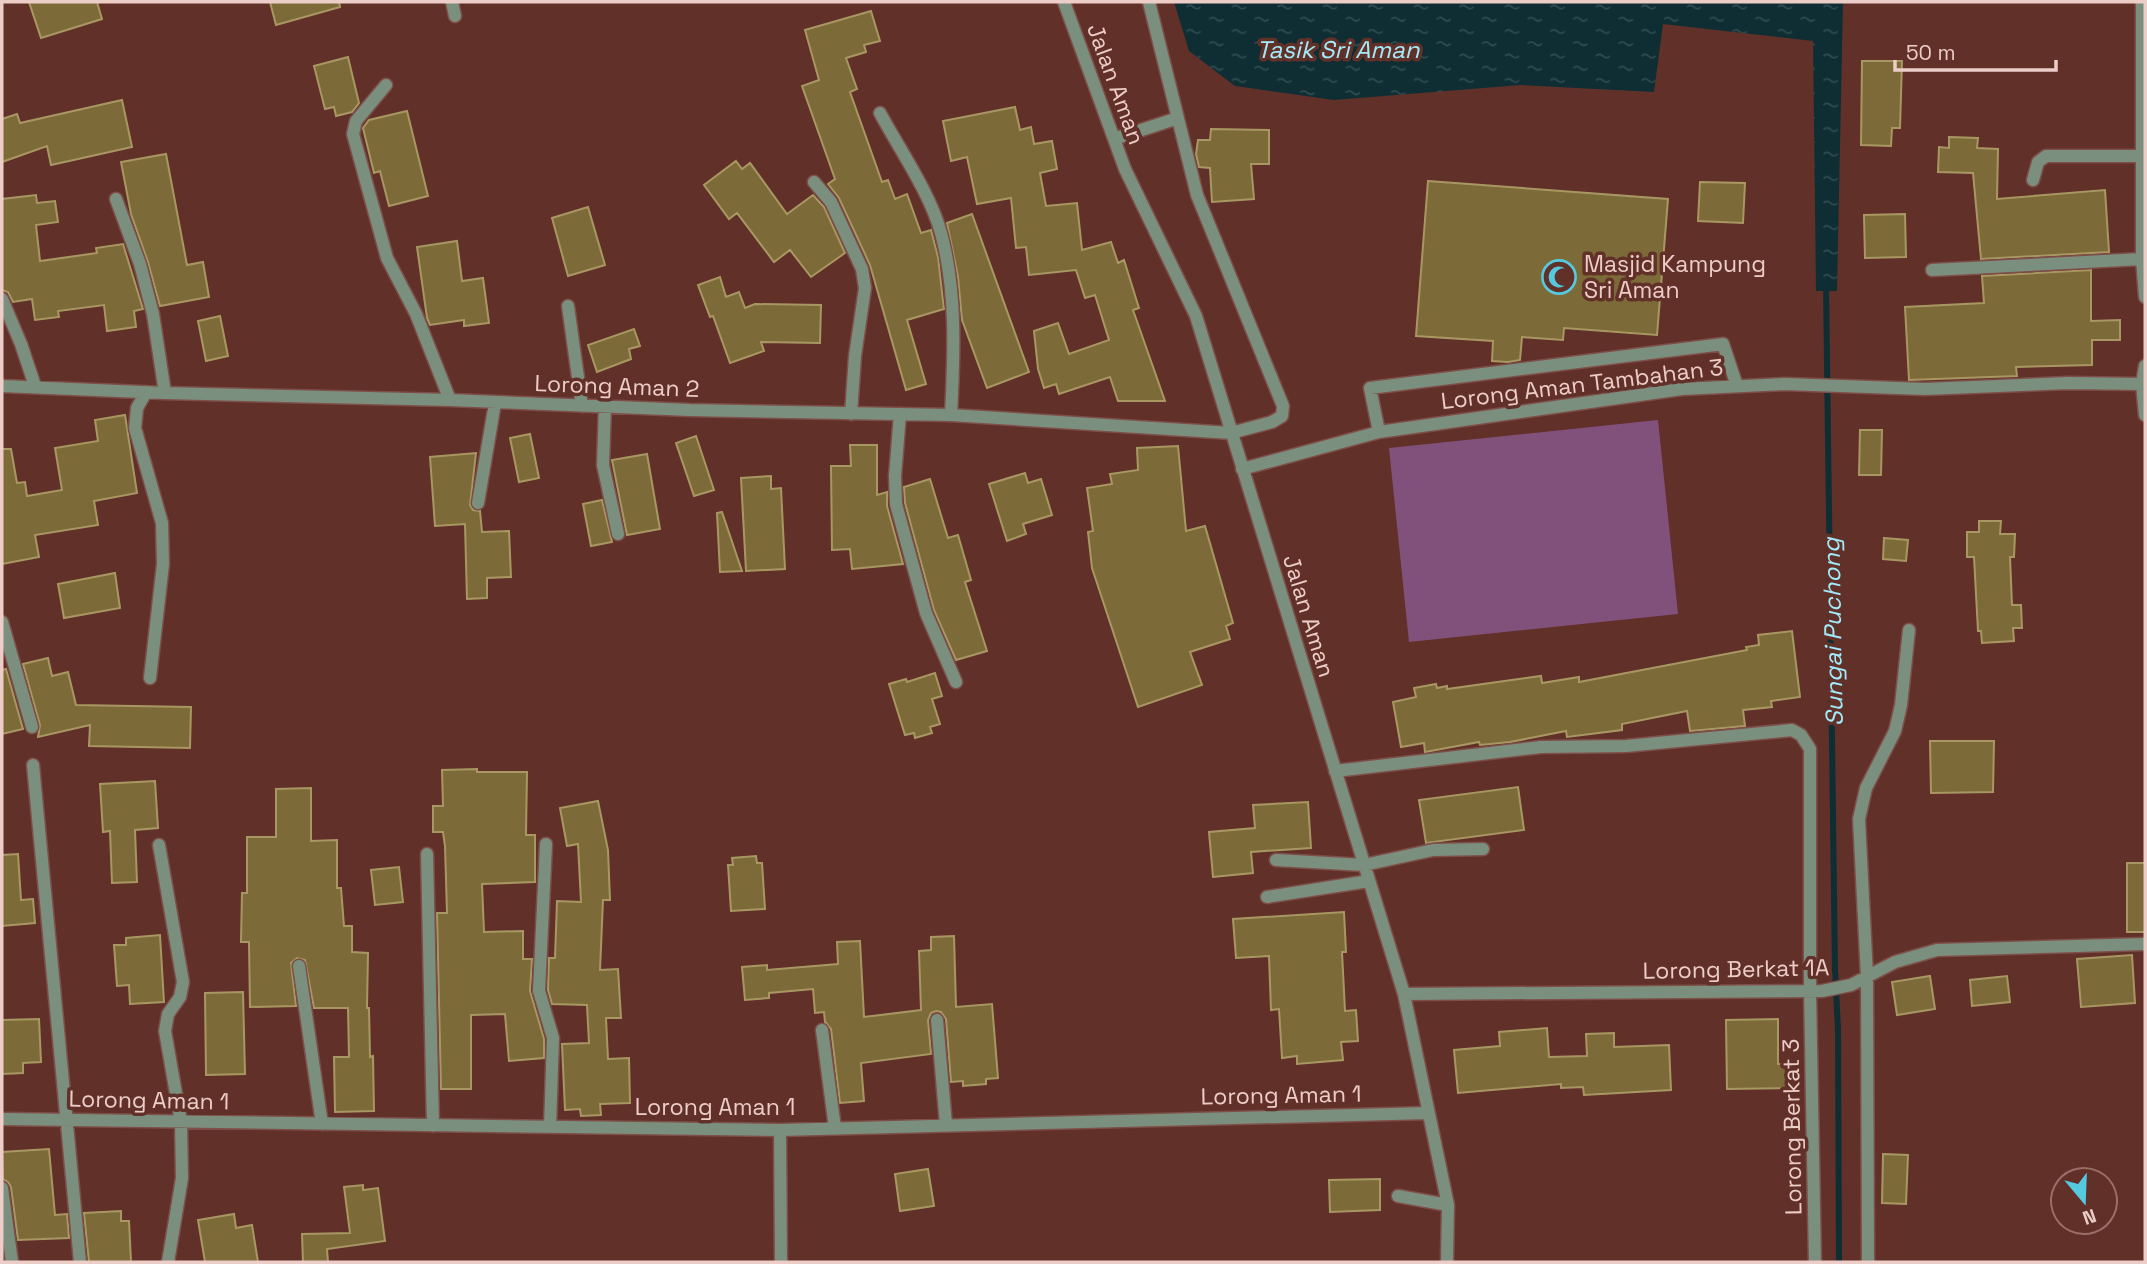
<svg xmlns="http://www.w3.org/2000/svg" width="2147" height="1264" font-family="'Space Grotesk',sans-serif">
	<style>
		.park { fill: #81517b }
		.water { fill: url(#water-ripples) }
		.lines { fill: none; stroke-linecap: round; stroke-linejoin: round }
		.stream { stroke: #0e2e34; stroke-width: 6 }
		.building { fill: #7c6b38; stroke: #a99763; stroke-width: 2 }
		.minor-casing { stroke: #7d4f48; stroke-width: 15 }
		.minor { stroke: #7b8f7f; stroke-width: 12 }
		.labels { text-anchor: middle; stroke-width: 7; stroke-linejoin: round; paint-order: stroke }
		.street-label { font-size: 23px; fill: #edcdc7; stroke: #613028 }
		.poi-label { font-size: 23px; fill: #edcdc7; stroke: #613028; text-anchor: start }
		.water-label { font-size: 24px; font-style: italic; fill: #a2ebfa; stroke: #613028 }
	</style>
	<defs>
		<pattern id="water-ripples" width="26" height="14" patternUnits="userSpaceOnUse" patternTransform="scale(1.75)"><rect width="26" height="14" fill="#0e2e34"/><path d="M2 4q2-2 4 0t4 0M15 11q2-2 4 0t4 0" fill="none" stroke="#314b50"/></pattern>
	</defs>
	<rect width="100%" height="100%" fill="#613028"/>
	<path class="park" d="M1658 420 1678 614 1409 642 1389 448Z"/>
	<path class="water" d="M1174 2H1843L1837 291H1816L1813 41 1663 24 1654 92 1521 85 1334 100 1235 86 1189 51Z"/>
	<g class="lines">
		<path class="stream" d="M1826 284 1835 970 1838 1029 1839 1262"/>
	</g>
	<path class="building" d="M29 2H97L102 19 41 38Z
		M270 2H339L340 7 276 25Z
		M871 11 880 41 864 45 866 52 846 58 857 89 850 92 882 182 888 180 895 199 907 194 921 233 931 230 938 257 943 301 944 309 907 320 926 384 906 390 870 265 839 198 828 184 835 179 802 86 819 80 805 30Z
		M348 57 359 103 352 112 336 116 334 107 325 109 314 66Z
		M1862 61H1902L1900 128H1892L1891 146 1861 145Z
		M122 100 132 147 51 165 47 146 2 162V119L17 114 20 123Z
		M1015 107 1020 130 1031 127 1034 144 1052 141 1057 169 1040 173 1046 206 1077 203 1082 250 1111 242 1118 263 1124 260 1139 308 1133 310 1165 401H1118L1110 377 1059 394 1056 384 1044 388 1038 369 1034 331 1058 323 1069 354 1109 340 1095 295 1085 298 1076 270 1029 275 1026 247 1016 248 1011 198 977 204 967 157 951 161 943 121Z
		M407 111 428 196 389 206 380 171 374 173 363 128 369 120Z
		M1211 129 1269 130V164H1251L1254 199 1212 202 1210 168 1199 167 1196 154 1198 140H1210Z
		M1949 137 1978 138 1977 148 1998 149 1997 199 2105 190 2109 252 1981 259 1973 173 1938 172 1939 147 1949 148Z
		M166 154 187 265 203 262 209 297 160 306 148 262 131 214 121 162Z
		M736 161 742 169 750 163 787 214 813 195 824 207 845 253 811 277 790 250 774 262 737 213 729 219 704 185Z
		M1428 181 1668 199 1657 335 1564 328 1563 340 1522 337 1520 360 1508 362 1492 361 1493 341 1416 336Z
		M1700 182 1745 183 1743 223 1698 221Z
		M36 195 37 203 55 201 58 222 36 225 40 261 97 253 96 248 123 244 143 309 134 311 136 327 107 331 104 305 58 311 59 317 35 320 32 299 13 302 8 292 2 290V199Z
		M588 207 605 265 568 276 552 218Z
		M972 214 1029 372 987 388 962 320 958 277 947 223Z
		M1905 214 1906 257 1865 258 1864 215Z
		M457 241 462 281 483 278 489 323 464 326V320L430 325 427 318 417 247Z
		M2091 270V321L2120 320V340H2092V365L2016 367 2017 376 1909 380 1905 307 1984 303 1982 276Z
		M720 277 726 297 739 292 745 308 755 304 821 305 820 343 761 342 764 351 730 363 713 316 710 317 698 285Z
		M220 316 228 356 206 361 198 321Z
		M634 329 640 346 629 349 631 359 597 372 588 345Z
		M125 415 137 493 94 501 98 525 35 535 39 557 2 564V449H11L17 483 25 482 27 496 62 490 55 448 98 441 95 420Z
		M1860 430H1882L1881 475H1859Z
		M530 434 539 478 519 482 510 438Z
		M696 436 714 490 694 496 676 443Z
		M850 445H877V495L887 492V506L903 564 852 569 850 549 832 550 831 466H851Z
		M1178 446 1186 531 1205 526 1233 623 1226 626 1230 639 1190 652 1202 685 1138 707 1092 568 1088 532 1093 531 1087 488 1112 484 1110 474 1138 470 1137 448Z
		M476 453 470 505 473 510 480 511 482 532 509 531 511 577 487 578V598L467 599 465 524 435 526 430 457Z
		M647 454 660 529 627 535 612 460Z
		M1025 473 1028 483 1041 479 1052 515 1023 524 1026 534 1007 541 989 484Z
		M771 476V489L781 488 785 569 746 571 741 478Z
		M930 479 948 538 958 535 971 580 965 582 987 651 956 660 934 610 905 503 904 487Z
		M602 500 612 542 591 546 583 504Z
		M722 512 742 571 720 572 717 513Z
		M1979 521H2001L2000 534H2015L2014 557H2010L2012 605H2021L2022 628H2013L2014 641 1982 643 1981 631H1978L1974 557H1967V532H1979Z
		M1884 538 1908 540 1906 561 1883 559Z
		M115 573 120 608 64 618 58 584Z
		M1792 631 1800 697 1771 701 1772 707 1743 710 1745 726 1690 731 1687 711 1622 724V730L1567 737 1566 731 1510 742 1480 745 1479 742 1425 752 1424 743 1401 747 1393 702 1416 697 1414 688 1436 684 1437 688 1447 686V689L1541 676 1542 683 1579 677V682L1747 650 1746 647 1759 645 1758 635Z
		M48 658 52 676 68 672 76 705 191 707 190 748 89 746 90 725 38 737 40 725 23 664Z
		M6 669 23 729 2 734V670Z
		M935 673 942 696 932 699 940 724 930 727 932 733 915 738 914 733 905 735 889 684 906 679 907 682Z
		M1930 741H1994L1993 792 1931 793Z
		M477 769V772H527L526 835H535V882L482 884 484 932 523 931V959H532L530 991 544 1039V1058L509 1061 505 1014 471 1015V1089H441L437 913H447L445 846 443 832H433V806H443L442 770Z
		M155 781 158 828 135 830 137 882 112 883 110 831 103 832 100 784Z
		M1518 787 1524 830 1426 843 1419 800Z
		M311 788V841L337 840V888H341L344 926H352V952L368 953 367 1008H369L370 1057 373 1056 374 1111 335 1112 334 1057H349L348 1008H314L305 960 297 958 291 963 296 1006 250 1007 249 942H241L242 893H247V837H276V789Z
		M598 801 608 850 610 900H603L600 970 618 969 621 1018H606L608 1059 629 1058 630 1103 600 1104 601 1115 581 1116 580 1109 565 1110 562 1044 589 1043 587 1005 552 1004 548 990 549 958H555L557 901 581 902 578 844 567 846 560 808Z
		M1308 802 1311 848 1251 852 1253 873 1213 877 1209 832 1255 828 1253 805Z
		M18 854 21 900 33 899 35 923 2 926V855Z
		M756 856 757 863H762L765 909 731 911 728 865H733L732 858Z
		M2127 863H2145V932H2127Z
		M399 867 403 902 375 905 371 870Z
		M1344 912 1346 952H1342L1345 1011 1356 1010 1358 1041 1341 1042 1343 1060 1297 1064V1056L1282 1058 1279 1009 1271 1010 1269 956 1236 958 1233 919Z
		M160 935 164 1002 130 1004 129 985 117 986 114 945H126V938Z
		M954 936 956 1007 992 1004 998 1078 986 1079V1084L963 1086V1081L951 1082 946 1019 941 1012 936 1011 931 1013 928 1020 931 1054 861 1063 864 1101 840 1103 831 1029 825 1022 824 1012 815 1013 813 989 769 993V998L745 1000 742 967 767 965V970L838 964 837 942 860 941 864 1017 921 1010 919 951 931 950V937Z
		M2132 955 2135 1003 2081 1007 2077 959Z
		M1930 976 1935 1009 1897 1015 1892 982Z
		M2007 976 2010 1002 1972 1006 1970 980Z
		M243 992 245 1074 206 1075 205 993Z
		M39 1019 41 1062 23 1063V1073L2 1074V1020Z
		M1778 1019V1064H1793L1794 1088 1727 1089 1726 1020Z
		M1547 1028 1549 1057 1587 1056 1586 1034 1614 1033V1047L1669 1045 1671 1090 1584 1095 1583 1087 1561 1088V1084L1458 1093 1454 1050 1500 1046 1499 1032Z
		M49 1149 55 1215 67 1214 69 1238 18 1240 11 1187 8 1182 3 1179 2 1152Z
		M1883 1154 1908 1155 1906 1204 1882 1203Z
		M928 1169 934 1206 900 1211 895 1174Z
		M1380 1179V1210L1330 1212 1329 1180Z
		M363 1185V1190L378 1188 385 1241 327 1249 328 1262H303L302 1234 350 1233 344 1187Z
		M121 1211V1221H129L131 1262H89L84 1213Z
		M234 1214 236 1228 252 1225 258 1262H205L198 1220Z"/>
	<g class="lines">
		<g class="minor-casing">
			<path id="minor" d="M452 2 455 16
				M1064 2 1125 169 1196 316 1404 994 1448 1205 1447 1262
				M2142 2V259L2145 297
				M386 85 356 121 353 134 387 258 416 314 450 400
				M880 113C900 150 930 193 941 233 957 292 954 355 951 415
				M1114 139 1178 118
				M2033 180 2038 162 2046 156H2143
				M814 182 831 202 862 269 865 288 855 356 851 414
				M116 199 140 264 153 314 165 393
				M1932 270 2142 259
				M2 299 21 344 35 386
				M568 306 582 406
				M2145 366 2142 384 2145 415
				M2 386 165 393 450 400 690 410 951 415 1231 433 1272 422 1282 416 1283 406 1197 195 1149 2
				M146 392 137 408 135 428 162 523 163 564 150 678
				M605 405 603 465 618 534
				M900 414 895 476 896 504 926 613 956 682
				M1379 432 1370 388 1723 344 1737 386
				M1242 469 1379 432 1682 389 1785 384 1925 389 2068 383 2142 384
				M478 503 495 403
				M2 622 32 727
				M33 765 80 1262
				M1335 771 1541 747 1626 746 1792 730 1801 735 1810 749V990L1815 1262
				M546 844 539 991 553 1038 550 1127
				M159 845 183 982 180 997 168 1014 165 1031 181 1122 182 1178 168 1262
				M427 854 433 1126
				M1276 860 1364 865 1433 850 1483 849
				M1267 897 1369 881
				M299 966 322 1124
				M1404 994 1822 991 1851 985 1895 962 1937 950 2145 944
				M937 1020 946 1125
				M822 1030 835 1128
				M2 1119 780 1130 1428 1113
				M780 1130 781 1262
				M2 1188 12 1262
				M1398 1196 1448 1205
				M1868 1262 1867 977 1859 819 1866 788 1895 731 1901 705 1909 630"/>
		</g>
		<use href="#minor" class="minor"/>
	</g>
	<defs>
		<g id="mosque-ring" transform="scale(1.75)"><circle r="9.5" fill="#613028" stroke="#55cadf" stroke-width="1.5"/><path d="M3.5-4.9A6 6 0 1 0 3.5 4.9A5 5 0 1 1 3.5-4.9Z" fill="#55cadf"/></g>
	</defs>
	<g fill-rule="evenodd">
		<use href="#mosque-ring" x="1559" y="277"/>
	</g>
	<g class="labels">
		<g class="street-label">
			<text transform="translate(1116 84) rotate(70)" y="8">Jalan Aman</text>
			<text transform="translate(1582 384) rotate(-7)" y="8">Lorong Aman Tambahan 3</text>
			<text transform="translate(617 386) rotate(2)" y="8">Lorong Aman 2</text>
			<text transform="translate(1309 616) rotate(73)" y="8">Jalan Aman</text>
			<text transform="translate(1736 969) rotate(-1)" y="8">Lorong Berkat 1A</text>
			<text transform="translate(1281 1095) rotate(-1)" y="8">Lorong Aman 1</text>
			<text transform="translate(149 1100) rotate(1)" y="8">Lorong Aman 1</text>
			<text x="715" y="1115">Lorong Aman 1</text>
			<text transform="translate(1792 1127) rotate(-91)" y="8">Lorong Berkat 3</text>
		</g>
		<g class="poi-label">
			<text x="1584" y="272">Masjid Kampung<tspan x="1584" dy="26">Sri Aman</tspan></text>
		</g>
		<g class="water-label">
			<text x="1338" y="58">Tasik Sri Aman</text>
			<text transform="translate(1833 632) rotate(-91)" y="8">Sungai Puchong</text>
		</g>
	</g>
	<rect width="2147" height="1264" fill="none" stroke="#edcdc7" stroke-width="7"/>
	<g transform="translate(2084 1201) rotate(161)"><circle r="33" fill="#613028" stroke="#996f68" stroke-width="2"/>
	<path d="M0-5L12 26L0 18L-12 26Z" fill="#55cadf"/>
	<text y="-10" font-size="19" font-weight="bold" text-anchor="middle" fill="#edcdc7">N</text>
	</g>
	<path d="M1895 60v10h161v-10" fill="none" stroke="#edcdc7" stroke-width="3.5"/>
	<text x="1906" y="60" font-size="21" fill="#edcdc7" stroke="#613028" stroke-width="5" paint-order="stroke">50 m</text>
</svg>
